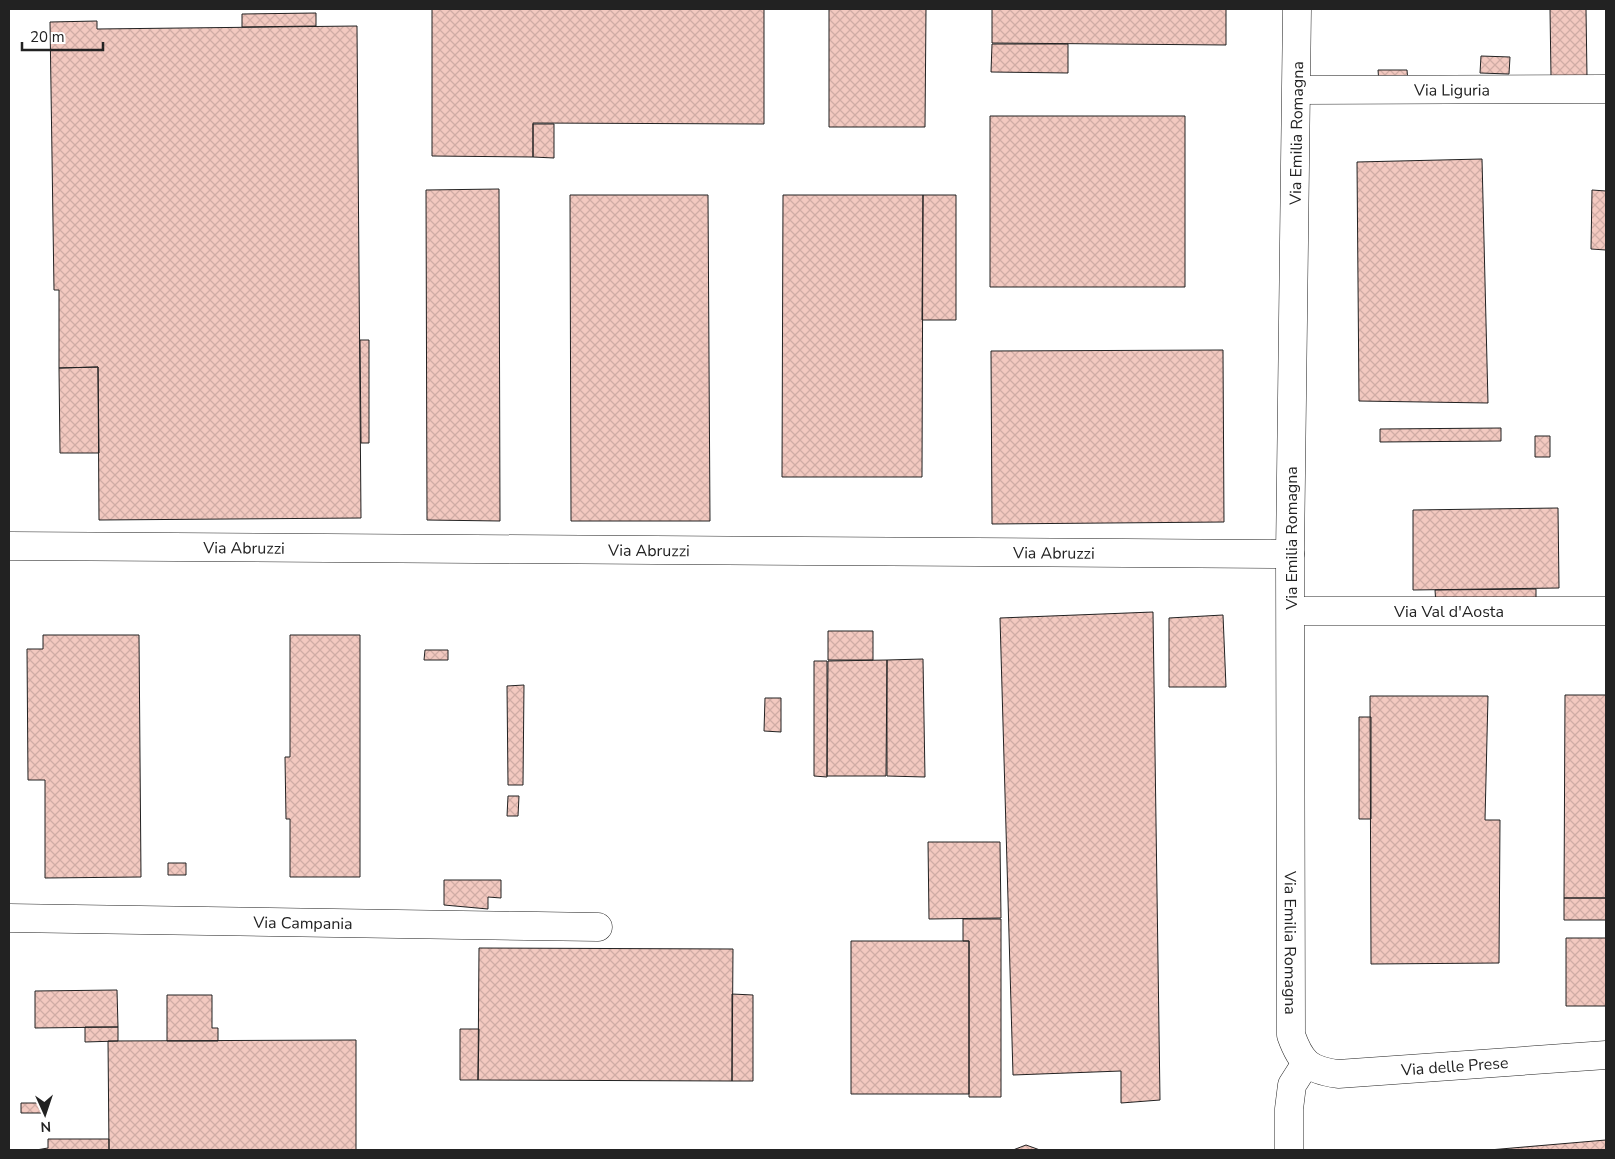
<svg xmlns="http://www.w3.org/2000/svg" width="1615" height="1159" font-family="'Nunito Sans',sans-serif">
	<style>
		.building { fill: url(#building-cross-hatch); stroke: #222 }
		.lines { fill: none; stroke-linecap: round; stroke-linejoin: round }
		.minor-casing { stroke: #222; stroke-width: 29 }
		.minor { stroke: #fff; stroke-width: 28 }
		.labels { text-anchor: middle; stroke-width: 4; stroke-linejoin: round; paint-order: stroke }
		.street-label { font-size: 16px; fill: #222; stroke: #fff }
	</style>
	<defs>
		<pattern id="building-cross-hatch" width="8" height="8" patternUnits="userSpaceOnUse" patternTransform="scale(1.25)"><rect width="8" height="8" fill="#f3c9c0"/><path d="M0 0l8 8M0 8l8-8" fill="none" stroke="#d0aca5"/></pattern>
	</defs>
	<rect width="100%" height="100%" fill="#fff"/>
	<path class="building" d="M432 9H764V124L533 123V157L432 156Z
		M829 9H926L925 127H829Z
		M992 9H1226V45L992 43Z
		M1550 9H1586L1587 77H1551Z
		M316 13V26L242 27V14Z
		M97 21V29L357 26 361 518 99 520 98 367 59 368V290H54L50 22Z
		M992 44H1068V73L991 72Z
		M1481 56 1510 57 1509 74 1480 73Z
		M1378 70H1407L1408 82 1379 83Z
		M990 116H1185V287H990Z
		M533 124H554V158L533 157Z
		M1482 159 1488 403 1359 401 1357 162Z
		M499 189 500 521 427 520 426 190Z
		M1592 190 1606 191V250L1591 249Z
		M570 195H708L710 521H571Z
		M783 195H923L922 477H782Z
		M923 195H956V320H922Z
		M360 340H369V443H361Z
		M1223 350 1224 522 992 524 991 351Z
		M98 367 99 453H60L59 368Z
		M1501 428V441L1380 442V429Z
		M1535 436H1550V457H1535Z
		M1558 508 1559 588 1413 590V510Z
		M1536 589V604L1436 605 1435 590Z
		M1153 612 1160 1100 1121 1103V1071L1013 1075 1000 618Z
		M1223 615 1226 687H1169V618Z
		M828 631H873V660H828Z
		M43 635H139L141 877 45 878V780H28L27 649H43Z
		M290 635H360V877H290V819H286L285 757H290Z
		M425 650H448V660H424Z
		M923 659 925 777 887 776V660Z
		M887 660 886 776H827L828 661Z
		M814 661H827V777L814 776Z
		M524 685 523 785H508L507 686Z
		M1565 695H1606V898H1564Z
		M1370 696H1488L1485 820H1500L1499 963 1371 964Z
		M765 698H781V732L764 731Z
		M1359 717H1371V819H1359Z
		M508 796H519L518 816H507Z
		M928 842H1000L1001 918 929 919Z
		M168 863H186V875H168Z
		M444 880H501V898L488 897V909L444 905Z
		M1564 898H1606V920H1564Z
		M963 919H1001V1097H969V941H963Z
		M1566 938H1606V1006H1566Z
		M851 941H969V1094H851Z
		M479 948 733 949 732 1081 478 1080Z
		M117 990 118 1027 35 1028V991Z
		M732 994 753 995V1081H732Z
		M167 995H212V1028H218V1041H167Z
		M85 1027H118V1041L85 1042Z
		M460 1029H479L478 1080H460Z
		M356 1040V1150H109L108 1041Z
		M21 1103H45V1113H21Z
		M48 1139H109V1150H36L48 1148Z
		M1606 1140V1150H1489Z
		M1026 1145 1040 1150H1013Z"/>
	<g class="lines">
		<g class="minor-casing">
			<g id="minor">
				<path id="s1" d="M1297 9 1290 554 1291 1035C1301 1063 1309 1070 1338 1074L1606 1055"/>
				<path id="s2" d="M1297 90 1606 89"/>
				<path id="s3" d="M9 546 1290 554"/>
				<path id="s4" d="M1291 611H1606"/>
				<path id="s5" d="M9 918 598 927"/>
				<path d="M1289 1150V1109L1292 1085 1306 1063"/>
			</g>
		</g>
		<use href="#minor" class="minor"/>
	</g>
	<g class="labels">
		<g class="street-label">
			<text dy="6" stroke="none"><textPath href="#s2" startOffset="155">Via Liguria</textPath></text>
			<text transform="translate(1296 133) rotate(-89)" y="6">Via Emilia Romagna</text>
			<text transform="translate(1291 538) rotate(-90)" y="6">Via Emilia Romagna</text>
			<text dy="6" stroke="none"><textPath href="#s3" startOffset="235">Via Abruzzi</textPath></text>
			<text dy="6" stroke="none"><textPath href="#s3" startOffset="640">Via Abruzzi</textPath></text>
			<text dy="6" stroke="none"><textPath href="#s3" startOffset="1045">Via Abruzzi</textPath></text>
			<text dy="6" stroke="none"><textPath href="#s4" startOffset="158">Via Val d'Aosta</textPath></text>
			<text dy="6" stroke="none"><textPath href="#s5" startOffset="294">Via Campania</textPath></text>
			<text dy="6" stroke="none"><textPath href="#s1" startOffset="934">Via Emilia Romagna</textPath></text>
			<text dy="6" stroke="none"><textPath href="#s1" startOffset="1209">Via delle Prese</textPath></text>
		</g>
	</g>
	<rect width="1615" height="1159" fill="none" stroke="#222222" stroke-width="20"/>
	<g transform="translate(45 1114) rotate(177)" stroke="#ffffff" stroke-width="4" paint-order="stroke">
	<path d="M0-4L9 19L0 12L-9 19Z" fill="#222222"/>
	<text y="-8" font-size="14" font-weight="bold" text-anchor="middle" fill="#222222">N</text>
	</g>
	<path d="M22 42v8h81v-8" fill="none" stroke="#222222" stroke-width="2.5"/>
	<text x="30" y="42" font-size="15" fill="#222222" stroke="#ffffff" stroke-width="4" paint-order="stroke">20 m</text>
</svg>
